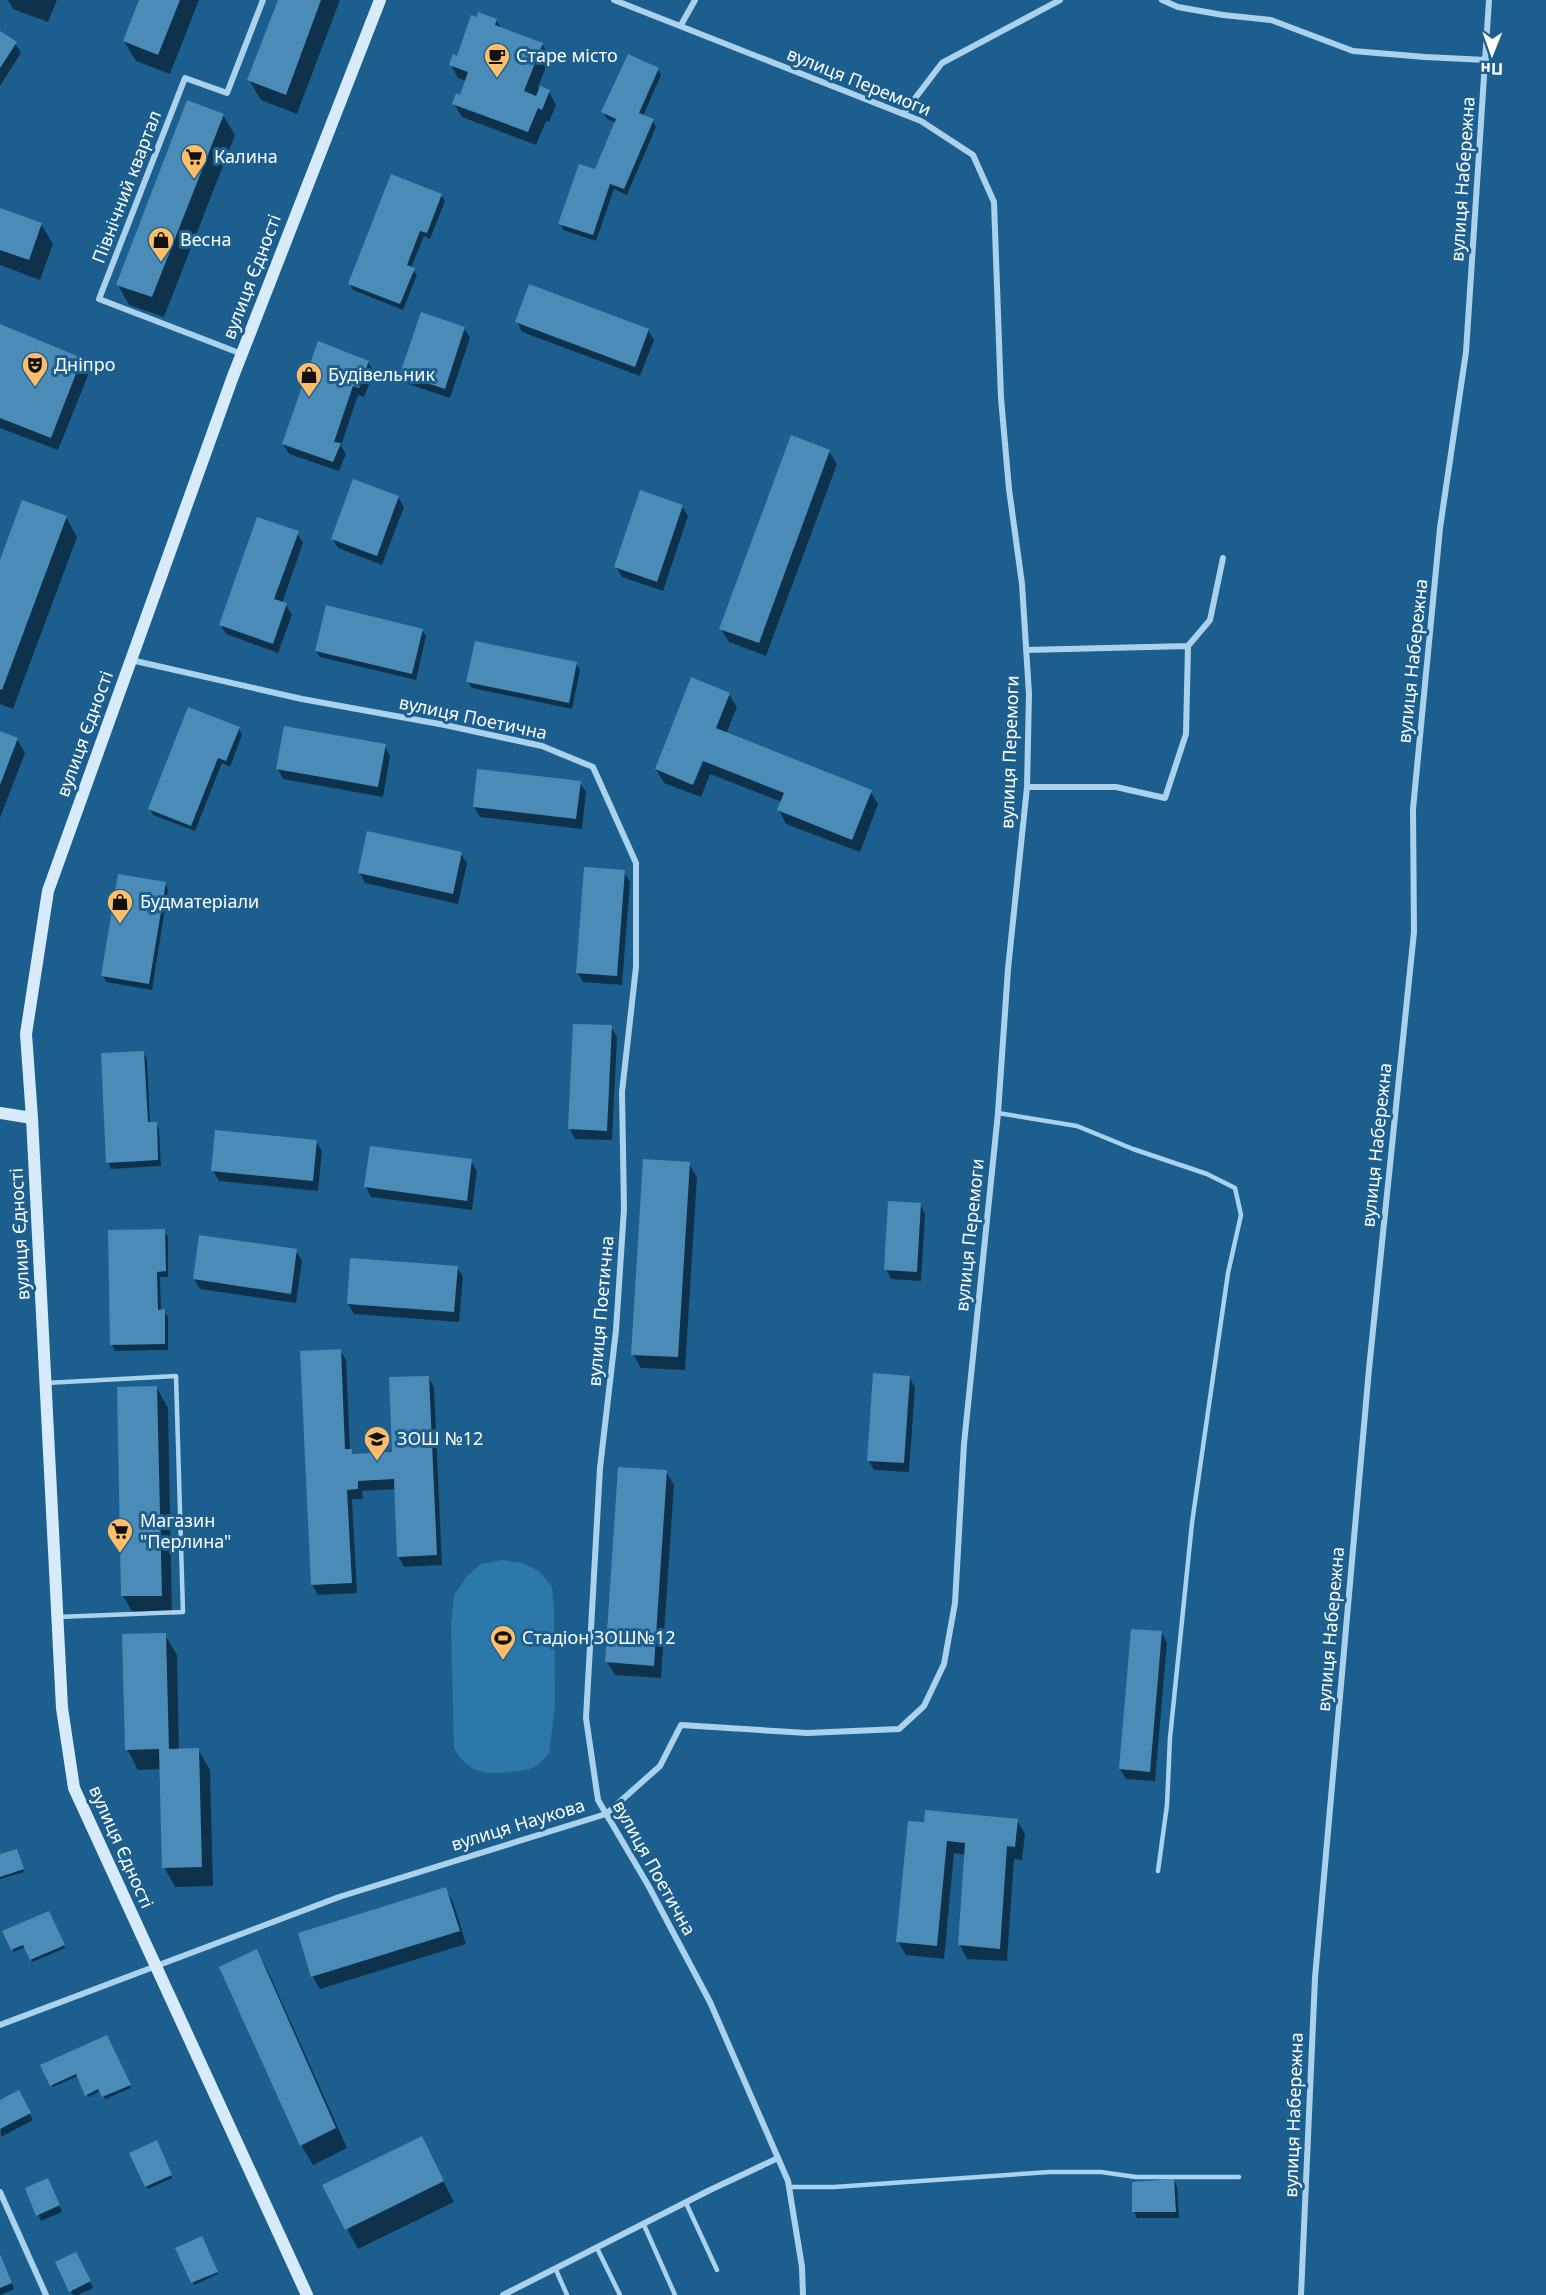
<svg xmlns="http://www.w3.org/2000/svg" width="1546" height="2295" font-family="'Noto Sans',sans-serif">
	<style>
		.green { fill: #2d78ab }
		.shadow { fill: #0007 }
		.building { fill: #4a8bb8 }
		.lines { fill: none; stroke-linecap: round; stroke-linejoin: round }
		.lane { stroke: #abd2ed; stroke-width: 4.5 }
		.street { stroke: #abd2ed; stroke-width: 6 }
		.secondary { stroke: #d7ebfa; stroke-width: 12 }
		.labels { text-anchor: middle; stroke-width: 6; stroke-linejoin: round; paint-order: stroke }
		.poi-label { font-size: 18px; fill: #fff; stroke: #1c5f8f; text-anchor: start }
		.street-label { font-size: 18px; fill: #fff; stroke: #1c5f8f }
	</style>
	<rect width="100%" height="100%" fill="#1c5f8f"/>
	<path class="green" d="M502 1560 522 1563 539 1571 552 1587 554 1610 555 1704 549 1754C544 1758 540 1764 534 1767 528 1770 518 1771 511 1772 484 1775 468 1773 454 1748L451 1624 454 1595 467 1576 481 1564Z"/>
	<path class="shadow" d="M8 0H57L48 22 13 9Z
		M140 0H199L170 74 136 61 124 41Z
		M280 0H340L297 114 261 100 249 80Z
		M496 20 501 28 542 44 550 57 538 87 549 92 556 105 549 122 546 121 536 145 462 117 454 104 460 97 466 81 458 78 451 65Z
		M0 33 15 43 21 53 0 86Z
		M658 69 661 75 643 116 653 120 656 127 627 195 614 189 596 241 563 230 560 223 596 171 616 123 607 119 603 112Z
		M223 115 235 135 164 317 129 305 118 285Z
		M441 195 445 201 430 239 424 236 411 268 417 275 403 310 353 290 350 284Z
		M0 210 41 224 53 244 40 280 0 265Z
		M517 322 648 330 654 340 640 376 522 332Z
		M0 326 81 359 89 373 58 450 0 428Z
		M464 328 470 338 450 398 408 384 402 374Z
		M368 362 374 372 364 397 358 395 341 446 346 454 339 471 289 454 283 444Z
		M829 451 837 464 766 656 729 642 721 629Z
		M398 497 404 507 382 565 338 548 332 538Z
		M682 506 688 516 663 591 622 577 616 567Z
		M66 517 77 537 13 709 0 704V564Z
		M297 533 303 543 282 603 286 605 292 615 278 653 226 634 220 624Z
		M422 630 426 636 416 680 320 657 316 651Z
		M576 664 580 670 572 709 472 688 468 682Z
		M729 694 737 707 726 734 870 791 878 804 860 852 786 824 779 810 782 802 710 774 701 797 664 783 656 769Z
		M239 728 242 735 230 767 222 763 195 831 153 815 150 809Z
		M0 733 17 739 25 753 0 818Z
		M385 746 390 756 383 797 283 779 278 769Z
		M580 783 586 792 582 829 480 817 474 807Z
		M461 854 467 863 458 904 365 883 360 873Z
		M624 872 630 882 622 985 583 982 577 972Z
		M165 883 168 890 152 990 106 982 103 976Z
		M611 1027 617 1037 612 1140 575 1139 570 1129Z
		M144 1053 147 1059 150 1123H156L159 1129 161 1166 111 1169 108 1162Z
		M316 1141 322 1151 318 1191 219 1181 213 1171Z
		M471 1161 477 1171 472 1210 371 1197 366 1187Z
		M689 1164 697 1177 685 1370 641 1368 633 1354Z
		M920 1204 925 1214 921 1281 891 1279 886 1269Z
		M164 1231 168 1237V1277H160L161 1311H164L168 1317V1350L115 1351 112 1345Z
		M296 1251 302 1261 296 1303 200 1289 194 1279Z
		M457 1267 463 1277 459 1322 354 1314 348 1304Z
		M340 1350 346 1360 350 1450 354 1455 394 1454 428 1377 434 1387 442 1565 404 1567 399 1557 396 1489 362 1491 363 1499H352L357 1593 318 1595 312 1585Z
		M909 1377 915 1387 909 1472 874 1470 868 1460Z
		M157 1388 168 1408 172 1615 135 1616 123 1596Z
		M666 1472 674 1485 661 1678 615 1675 607 1662Z
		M1162 1633 1167 1643 1155 1781 1126 1779 1120 1769Z
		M165 1635 177 1655 179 1750 198 1749 210 1770 213 1886 175 1887 164 1867 161 1769 138 1770 127 1749Z
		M1017 1820 1025 1834 1022 1860 1014 1859 1007 1961 967 1959 960 1945 966 1855 954 1853 944 1959 906 1955 898 1942 926 1824Z
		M17 1853 24 1872 0 1879V1855Z
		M445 1889 453 1902 466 1944 320 1989 312 1976Z
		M49 1913 65 1948 32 1962 26 1947 14 1952 4 1932Z
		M257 1951 268 1971 347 2148 313 2165 301 2145Z
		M107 2037 131 2088 105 2099 101 2091 88 2097 78 2076 53 2087 42 2066Z
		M18 2092 33 2120 1 2137 0 2102Z
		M421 2138 454 2202 358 2249 324 2186Z
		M156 2142 172 2178 148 2189 131 2154Z
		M1174 2181 1177 2187 1179 2218H1137L1134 2212Z
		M51 2186 62 2212 41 2221 38 2215Z
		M201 2238 218 2274 194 2285 177 2249Z
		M0 2256 14 2289 1 2295H0Z
		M79 2260 93 2288 78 2295H73L71 2291Z"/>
	<path class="building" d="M139 0H180L158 55 123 41Z
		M278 0H321L286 95 247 80Z
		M478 12 497 19 495 25 543 43 524 91 536 96 540 86 550 90 542 110 538 108 528 132 452 104 456 93 460 95 468 72 449 65 453 54 457 56 471 15 477 17Z
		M0 31 17 42 0 68Z
		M628 54 659 68 639 113 654 119 624 189 610 184 593 235 558 224 579 164 595 169 616 119 601 112Z
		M187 100 224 114 152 297 116 285Z
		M391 174 442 194 427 233 420 231 407 265 415 268 400 304 348 284Z
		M0 208 42 223 29 260 0 250Z
		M529 284 649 329 635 367 515 322Z
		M421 312 465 327 445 389 400 374Z
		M0 324 82 358 51 438 0 418Z
		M318 341 369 361 359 388 353 386 334 442 341 443 333 462 282 444Z
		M791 435 830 450 759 643 719 629Z
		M353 479 399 496 377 556 331 539Z
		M640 490 683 505 657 582 614 567Z
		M22 500 67 516 2 690 0 689V560Z
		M257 517 299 531 274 599 287 603 273 644 219 625Z
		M326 605 423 629 412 674 315 651Z
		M475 641 577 662 569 703 466 682Z
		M691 677 730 693 716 728 872 790 852 840 777 810 784 793 703 761 693 785 655 769Z
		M188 707 240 727 226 761 218 758 191 826 148 809Z
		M284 726 386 744 378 787 276 769Z
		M0 731 18 738 0 785Z
		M477 769 581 781 576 819 473 807Z
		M367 831 462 852 453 894 358 873Z
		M584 867 625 870 617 976 576 973Z
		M118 874 166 882 149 984 101 976Z
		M573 1024 612 1025 607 1131 568 1129Z
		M144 1051 148 1122H157L158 1160 106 1163 101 1053Z
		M215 1130 317 1140 313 1181 211 1171Z
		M370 1146 472 1159 467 1201 364 1187Z
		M643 1159 690 1162 678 1357 631 1355Z
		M888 1201 921 1203 917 1272 884 1270Z
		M165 1229 166 1271 157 1272 158 1310 165 1309V1344L110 1345 108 1230Z
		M199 1235 297 1249 291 1294 193 1279Z
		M350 1258 458 1266 454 1312 347 1304Z
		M341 1349 345 1449H352V1454L392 1452 389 1377 429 1376 437 1555 397 1557 394 1479 358 1481V1489L347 1490 352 1583 311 1585 300 1351Z
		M873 1373 910 1376 904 1463 867 1461Z
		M157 1386 162 1596H121L117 1387Z
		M618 1467 667 1470 654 1666 605 1662Z
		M1131 1629 1162 1631 1150 1772 1119 1769Z
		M166 1633 169 1749 199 1748 202 1867 162 1868 159 1749 125 1750 122 1634Z
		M925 1810 1018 1819 1015 1847 1007 1846 1000 1949 958 1945 965 1843 947 1841 937 1946 896 1942 908 1821 924 1822Z
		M17 1849 24 1869 0 1877V1854Z
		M446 1887 460 1931 311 1977 298 1933Z
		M49 1911 65 1945 30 1960 23 1945 11 1950 2 1931Z
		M257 1949 336 2128 300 2146 219 1967Z
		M107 2035 131 2085 102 2097 98 2089 85 2096 76 2074 50 2086 40 2065Z
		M19 2090 31 2113 0 2129V2100Z
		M422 2136 444 2181 345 2230 322 2185Z
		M157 2140 172 2175 145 2187 129 2153Z
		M48 2178 60 2205 36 2216 25 2188Z
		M1174 2179 1176 2212H1132V2182Z
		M202 2236 218 2272 191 2283 175 2248Z
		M76 2252 91 2281 69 2292 55 2262Z
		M0 2254 12 2283 0 2288Z"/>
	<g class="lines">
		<path class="lane" d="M998 1113 1077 1126 1133 1149 1207 1174 1235 1188 1241 1215 1228 1273 1192 1523 1170 1738 1167 1805 1158 1871
			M46 1383 176 1376 183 1612 58 1617
			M789 2187H834L1050 2172H1101L1136 2177H1239
			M686 2203 717 2270
			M644 2225 675 2295
			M597 2248 620 2295
			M556 2270 567 2295"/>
		<path class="street" d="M1162 0 1178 7 1223 15 1271 20 1353 51 1425 57 1486 60
			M681 25 695 0
			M903 114 942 63 1060 0
			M242 354 99 299 185 78 227 93 263 0
			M1026 650 1188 646
			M131 660 302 699 445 725 542 746 593 767 636 863V967L622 1092 624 1209 616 1330 600 1468 586 1718 598 1800 648 1885 710 2002 788 2181 802 2267 803 2295
			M1027 787H1116L1165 798 1186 734 1188 646 1210 620 1223 558
			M0 2025 339 1897 606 1814 660 1766 681 1725 807 1733 899 1729 924 1706 944 1664 955 1603 964 1444 998 1113 1008 969 1027 787 1029 694 1022 584 1009 489 1001 398 994 202 973 155 921 121 614 0
			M0 2192 46 2295
			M503 2295 710 2190 778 2158
			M1301 2295 1315 1978 1369 1369 1414 932 1413 809 1440 528 1466 352 1489 0"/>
		<path class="secondary" d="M0 1113 32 1118
			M307 2295 74 1788 62 1708 32 1118 26 1034 48 891 232 379 380 0"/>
	</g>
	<defs>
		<g id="cafe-pin" transform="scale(1.35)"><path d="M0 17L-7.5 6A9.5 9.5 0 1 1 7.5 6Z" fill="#fdbd69" stroke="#1c5f8f"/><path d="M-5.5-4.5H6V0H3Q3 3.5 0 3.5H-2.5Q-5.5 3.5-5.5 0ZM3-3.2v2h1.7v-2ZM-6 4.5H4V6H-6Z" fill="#111"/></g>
		<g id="supermarket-pin" transform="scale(1.35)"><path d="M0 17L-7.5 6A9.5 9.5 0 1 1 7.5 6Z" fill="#fdbd69" stroke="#1c5f8f"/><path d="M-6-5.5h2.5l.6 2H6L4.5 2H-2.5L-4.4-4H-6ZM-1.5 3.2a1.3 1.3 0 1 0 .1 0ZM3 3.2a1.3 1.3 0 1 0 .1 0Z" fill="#111"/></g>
		<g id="shop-pin" transform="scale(1.35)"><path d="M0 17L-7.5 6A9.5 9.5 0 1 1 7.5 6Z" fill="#fdbd69" stroke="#1c5f8f"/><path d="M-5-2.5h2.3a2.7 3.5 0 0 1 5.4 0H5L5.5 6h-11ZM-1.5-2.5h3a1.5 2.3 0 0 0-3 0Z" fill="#111"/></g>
		<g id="theatre-pin" transform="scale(1.35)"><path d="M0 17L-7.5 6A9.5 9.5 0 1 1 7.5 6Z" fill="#fdbd69" stroke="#1c5f8f"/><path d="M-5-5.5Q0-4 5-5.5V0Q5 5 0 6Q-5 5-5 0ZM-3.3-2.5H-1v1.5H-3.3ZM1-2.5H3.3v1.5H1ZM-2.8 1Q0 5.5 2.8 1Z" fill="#111"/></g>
		<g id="school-pin" transform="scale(1.35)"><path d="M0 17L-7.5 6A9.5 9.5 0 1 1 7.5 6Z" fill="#fdbd69" stroke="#1c5f8f"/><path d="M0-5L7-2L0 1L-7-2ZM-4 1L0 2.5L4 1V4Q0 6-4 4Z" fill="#111"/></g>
		<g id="stadium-pin" transform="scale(1.35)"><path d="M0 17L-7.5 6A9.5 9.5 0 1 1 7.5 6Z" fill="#fdbd69" stroke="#1c5f8f"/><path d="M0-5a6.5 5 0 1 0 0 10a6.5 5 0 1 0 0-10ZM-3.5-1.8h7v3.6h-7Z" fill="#111"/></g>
	</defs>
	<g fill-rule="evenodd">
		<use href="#cafe-pin" x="497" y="56"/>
		<use href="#supermarket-pin" x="194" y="157"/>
		<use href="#shop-pin" x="161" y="240"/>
		<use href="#theatre-pin" x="35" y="365"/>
		<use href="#shop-pin" x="309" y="375"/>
		<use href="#shop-pin" x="120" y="902"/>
		<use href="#school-pin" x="377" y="1439"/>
		<use href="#supermarket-pin" x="120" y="1531"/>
		<use href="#stadium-pin" x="503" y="1638"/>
	</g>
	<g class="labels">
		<g class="poi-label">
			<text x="516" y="62">Старе місто</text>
			<text x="214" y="163">Калина</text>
			<text x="180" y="246">Весна</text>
			<text x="54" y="371">Дніпро</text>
			<text x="328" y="381">Будівельник</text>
			<text x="140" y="908">Будматеріали</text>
			<text x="397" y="1445">ЗОШ №12</text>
			<text x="140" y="1527">Магазин<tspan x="140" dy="21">"Перлина"</tspan></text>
			<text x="522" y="1644">Стадіон ЗОШ№12</text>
		</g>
		<g class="street-label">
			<text transform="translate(859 82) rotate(22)" y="6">вулиця Перемоги</text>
			<text transform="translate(1463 179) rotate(-86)" y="6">вулиця Набережна</text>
			<text transform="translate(127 187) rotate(-69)" y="6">Північний квартал</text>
			<text transform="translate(252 277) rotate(-69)" y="6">вулиця Єдності</text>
			<text transform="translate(1413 661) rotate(-84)" y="6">вулиця Набережна</text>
			<text transform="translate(473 718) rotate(12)" y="6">вулиця Поетична</text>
			<text transform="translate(85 734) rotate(-70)" y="6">вулиця Єдності</text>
			<text transform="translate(1010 752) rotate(-88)" y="6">вулиця Перемоги</text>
			<text transform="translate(1377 1145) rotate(-84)" y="6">вулиця Набережна</text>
			<text transform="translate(20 1234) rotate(-93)" y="6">вулиця Єдності</text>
			<text transform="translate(970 1235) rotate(-84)" y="6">вулиця Перемоги</text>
			<text transform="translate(601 1311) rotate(-85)" y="6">вулиця Поетична</text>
			<text transform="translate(1331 1629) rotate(-85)" y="6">вулиця Набережна</text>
			<text transform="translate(518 1825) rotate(-17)" y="6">вулиця Наукова</text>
			<text transform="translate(121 1847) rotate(66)" y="6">вулиця Єдності</text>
			<text transform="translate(654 1868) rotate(61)" y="6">вулиця Поетична</text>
			<text transform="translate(1294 2115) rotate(-88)" y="6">вулиця Набережна</text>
		</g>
	</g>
	<g transform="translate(1492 54) rotate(181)" stroke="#1c5f8f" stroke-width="4.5" paint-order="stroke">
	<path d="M0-4.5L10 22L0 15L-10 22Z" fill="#ffffff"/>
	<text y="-9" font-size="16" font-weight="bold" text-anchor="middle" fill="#ffffff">Пн</text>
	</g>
</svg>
